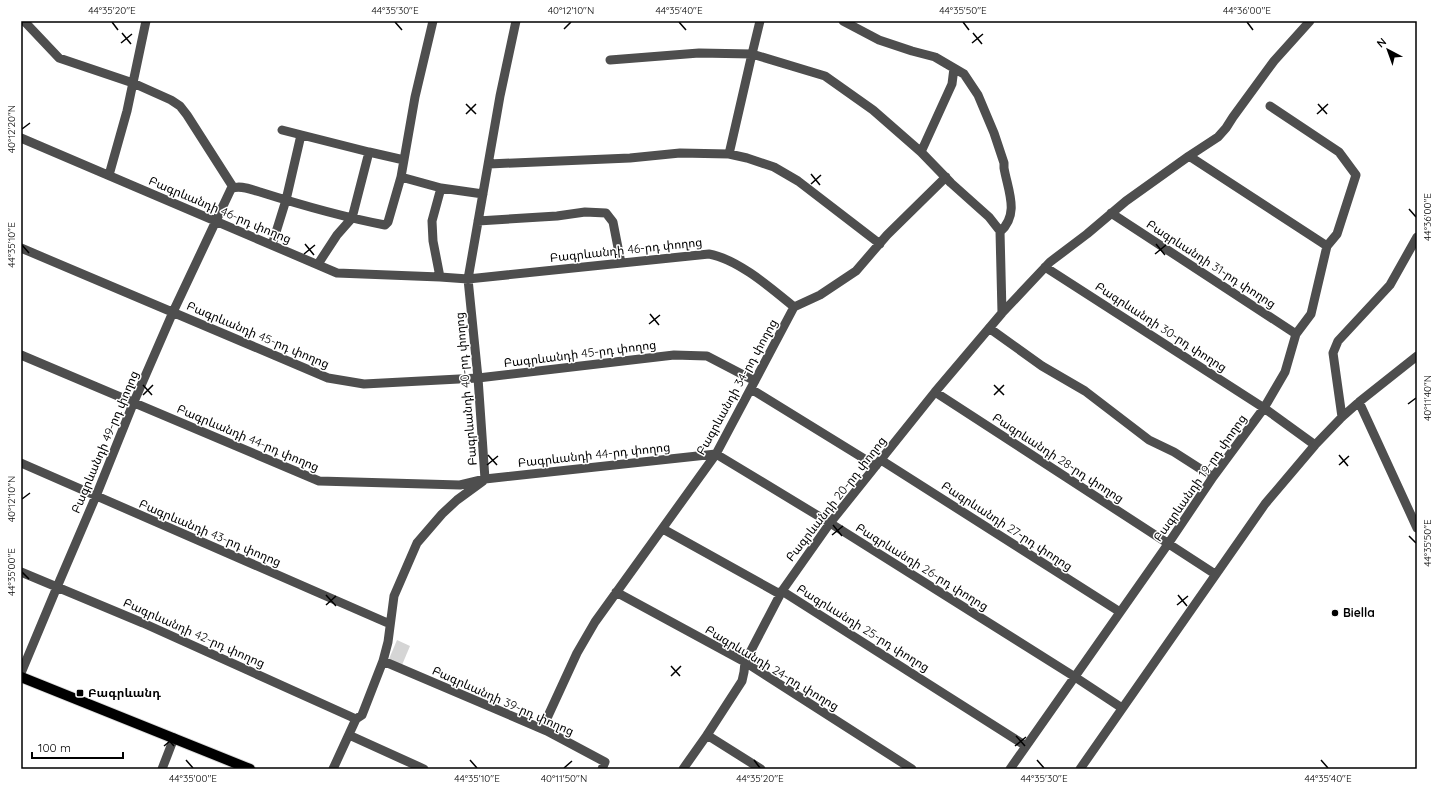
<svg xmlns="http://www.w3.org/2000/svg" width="1438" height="790" font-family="Quicksand,'Noto Sans Armenian',sans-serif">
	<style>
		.green { fill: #d5d5d5 }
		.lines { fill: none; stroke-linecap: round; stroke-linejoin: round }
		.major-casing { stroke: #dbdbdb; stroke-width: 12 }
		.minor { stroke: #4e4e4e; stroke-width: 9 }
		.major { stroke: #000; stroke-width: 10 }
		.ticks { fill: none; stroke: #000; stroke-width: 1.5 }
		.poi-dot { fill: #000; stroke: #fff; stroke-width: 1.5 }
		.labels { text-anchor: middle; stroke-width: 3; stroke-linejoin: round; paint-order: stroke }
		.street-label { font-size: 12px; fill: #000; stroke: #fff }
		.poi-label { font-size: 12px; font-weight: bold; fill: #000; stroke: #fff; text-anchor: start }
		.neatline { fill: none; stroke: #000; stroke-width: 1.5 }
		.ticks-label { font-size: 10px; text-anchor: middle; fill: #000 }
	</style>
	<rect width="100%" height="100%" fill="#fff"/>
	<path class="green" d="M397 640 410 646 402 665 389 659Z"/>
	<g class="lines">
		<g class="major-casing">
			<path id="major" d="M21 677 250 769"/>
		</g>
		<path class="minor" d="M24 21 59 58 133 83 171 100 180 106 187 115 233 187
			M433 21 415 97 401 177 441 188 432 221 433 241 440 277 468 279 478 378 485 479
			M516 21 500 96 468 279 709 254C738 259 772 289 794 307
			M760 21 752 54 825 76 873 110 921 152 951 183 989 217 1000 231 1002 313
			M843 21 879 40 912 51 935 57 964 74 978 95 994 133 1004 163V168C1008 191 1020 214 1000 232
			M610 60 699 53 752 54 729 154
			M282 130 369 152 352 218 337 235 318 264
			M21 138 337 273 440 277
			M369 152 404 160
			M921 152 952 84 954 68
			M1189 156 1327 246
			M489 164 630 158 680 153 729 154 747 158 774 167 798 181 880 244
			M109 175 127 111 146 21
			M441 188 483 194
			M1111 213 1296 334
			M478 221 557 216 585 212 606 213 613 222 621 263
			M272 245 286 200 301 135
			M21 248 328 378 364 384 478 378 674 355 707 356 755 381
			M1045 267 1264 408 1315 445
			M989 328 1042 366 1085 391 1149 440 1174 452 1213 477
			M21 355 319 481 460 485 485 479 716 454 830 523 1075 677 1122 708
			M751 389 876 466
			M935 392 1215 574
			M1359 402 1417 528
			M1342 417 1333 353 1338 341 1390 285 1417 237
			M881 460 1120 612
			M21 463 390 624
			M663 529 778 593 782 591 1026 746
			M21 572 143 623 356 719
			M616 592 745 662 912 769
			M383 661 547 731 605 762 602 769
			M21 673 57 587 96 496 133 404 173 312 231 189C239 184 252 190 260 192 301 205 343 217 385 225L388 222 401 177
			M542 729 577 653 595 622 716 454 794 307 820 295 856 271 887 235 946 177
			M349 735 424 769
			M707 735 761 769
			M162 769 174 738
			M333 769 356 719 362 715 383 661 388 642 394 596 417 543 442 514 457 500 483 481
			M683 769 707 735 742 681 744 672 745 662 782 591 830 523 935 392 1002 313 1050 262 1087 234 1126 201 1189 156 1218 137 1226 128 1233 117 1274 61 1310 21
			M1010 769 1168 544 1213 477 1264 408 1285 372 1296 334 1311 314 1327 246 1337 234 1356 175 1339 152 1270 106
			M1080 769 1265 504 1315 445 1342 417 1359 402 1417 356"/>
		<use href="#major" class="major"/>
	</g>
	<path class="ticks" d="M112 22 118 30M395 22 402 30M679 22 686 30M963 22 969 30M1247 22 1253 30M564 29 571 22M122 33 131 44M973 33 982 44M121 43 132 34M972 43 983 34M466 104 476 114M1318 104 1327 114M466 114 476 104M1317 114 1328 104M22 129 30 123M811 174 820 185M811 184 821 175M1409 209 1416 217M305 244 314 255M1156 244 1165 255M22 245 29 253M304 254 315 245M1155 254 1166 245M650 314 659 325M649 324 660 315M143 385 152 395M994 385 1004 395M143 395 153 385M994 395 1004 385M1408 404 1416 398M488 455 497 465M1339 455 1348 466M487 465 498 456M1339 465 1349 456M22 499 30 493M833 525 842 536M832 535 843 526M1409 536 1416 543M22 572 29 579M326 595 336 606M1178 595 1187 606M326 605 336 596M1177 605 1188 596M671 666 680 676M671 676 681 666M165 736 174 746M1016 736 1025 746M164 746 175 737M1015 746 1026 737M186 760 193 768M470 760 477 768M754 760 760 768M1037 760 1044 768M1321 760 1328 768M564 768 572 761"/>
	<g class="poi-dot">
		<circle cx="1335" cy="613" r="4"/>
		<rect x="76" y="689" width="8" height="8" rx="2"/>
	</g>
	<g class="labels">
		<g class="street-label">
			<text transform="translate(220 210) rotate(23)" y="4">Բագրևանդի 46-րդ փողոց</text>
			<text transform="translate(626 250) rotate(-6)" y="4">Բագրևանդի 46-րդ փողոց</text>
			<text transform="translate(1211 264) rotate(33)" y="4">Բագրևանդի 31-րդ փողոց</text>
			<text transform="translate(1161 327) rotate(33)" y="4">Բագրևանդի 30-րդ փողոց</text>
			<text transform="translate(258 335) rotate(23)" y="4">Բագրևանդի 45-րդ փողոց</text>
			<text transform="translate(580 354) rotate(-7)" y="4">Բագրևանդի 45-րդ փողոց</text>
			<text transform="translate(737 387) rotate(-61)" y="4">Բագրևանդի 34-րդ փողոց</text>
			<text transform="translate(466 389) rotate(-95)" y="4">Բագրևանդի 40-րդ փողոց</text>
			<text transform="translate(248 438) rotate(23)" y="4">Բագրևանդի 44-րդ փողոց</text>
			<text transform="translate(105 442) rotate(-67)" y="4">Բագրևանդի 49-րդ փողոց</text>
			<text transform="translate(594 455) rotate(-6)" y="4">Բագրևանդի 44-րդ փողոց</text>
			<text transform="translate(1058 458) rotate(33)" y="4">Բագրևանդի 28-րդ փողոց</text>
			<text transform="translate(1200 478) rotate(-55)" y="4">Բագրևանդի 19-րդ փողոց</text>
			<text transform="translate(836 499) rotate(-52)" y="4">Բագրևանդի 20-րդ փողոց</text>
			<text transform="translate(1007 526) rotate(33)" y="4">Բագրևանդի 27-րդ փողոց</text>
			<text transform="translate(210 533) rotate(23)" y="4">Բագրևանդի 43-րդ փողոց</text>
			<text transform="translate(922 567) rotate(32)" y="4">Բագրևանդի 26-րդ փողոց</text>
			<text transform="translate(863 628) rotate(32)" y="4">Բագրևանդի 25-րդ փողոց</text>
			<text transform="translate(194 633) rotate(24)" y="4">Բագրևանդի 42-րդ փողոց</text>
			<text transform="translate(772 668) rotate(31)" y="4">Բագրևանդի 24-րդ փողոց</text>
			<text transform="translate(503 701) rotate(24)" y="4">Բագրևանդի 39-րդ փողոց</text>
		</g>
		<g class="poi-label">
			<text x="1343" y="617">Biella</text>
			<text x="88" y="697">Բագրևանդ</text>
		</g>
	</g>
	<rect width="1438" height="790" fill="none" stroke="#ffffff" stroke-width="44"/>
	<g transform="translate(1388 50) rotate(319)" stroke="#ffffff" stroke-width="3" paint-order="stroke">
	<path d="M0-3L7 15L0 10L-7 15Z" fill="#000000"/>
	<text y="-6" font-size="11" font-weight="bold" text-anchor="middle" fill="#000000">N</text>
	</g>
	<path d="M32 752v6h91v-6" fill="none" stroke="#000000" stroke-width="2"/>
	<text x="38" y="752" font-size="12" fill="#000000" stroke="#ffffff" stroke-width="3" paint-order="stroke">100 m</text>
	<rect x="22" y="22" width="1394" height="746" class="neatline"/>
	<g class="ticks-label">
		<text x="112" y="14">44°35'20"E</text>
		<text x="395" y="14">44°35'30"E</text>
		<text x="571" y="14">40°12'10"N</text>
		<text x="679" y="14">44°35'40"E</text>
		<text x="963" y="14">44°35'50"E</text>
		<text x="1247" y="14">44°36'00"E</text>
		<text transform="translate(11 129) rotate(-90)" y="4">40°12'20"N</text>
		<text transform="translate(1427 217) rotate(-90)" y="4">44°36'00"E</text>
		<text transform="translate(11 245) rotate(-90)" y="4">44°35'10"E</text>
		<text transform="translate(1427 398) rotate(-90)" y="4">40°11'40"N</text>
		<text transform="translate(11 499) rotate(-90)" y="4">40°12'10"N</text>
		<text transform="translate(1427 543) rotate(-90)" y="4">44°35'50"E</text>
		<text transform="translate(11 572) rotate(-90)" y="4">44°35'00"E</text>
		<text x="193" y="782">44°35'00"E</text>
		<text x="477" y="782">44°35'10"E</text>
		<text x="564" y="782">40°11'50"N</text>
		<text x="760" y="782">44°35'20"E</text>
		<text x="1044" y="782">44°35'30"E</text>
		<text x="1328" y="782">44°35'40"E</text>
	</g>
</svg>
